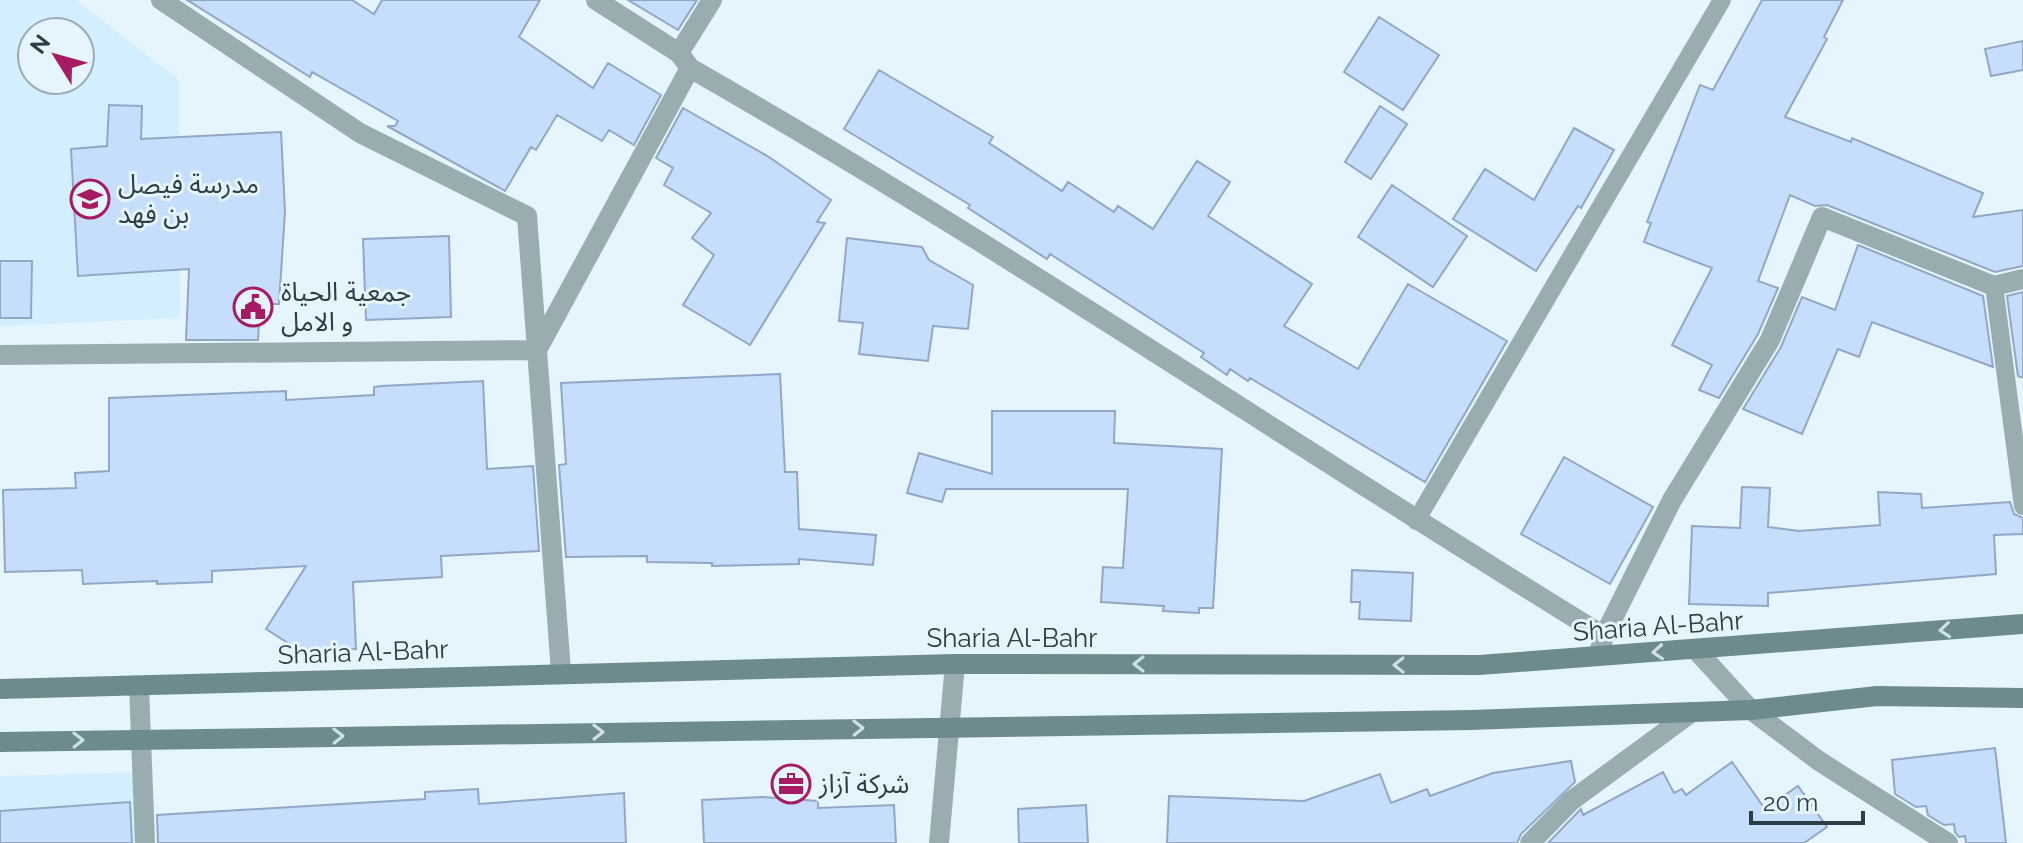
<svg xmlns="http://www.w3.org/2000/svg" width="2023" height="843" font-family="Raleway,'Noto Sans Arabic',sans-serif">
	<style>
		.built { fill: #d3effe; fill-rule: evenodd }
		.building { fill: #c7ddfc; stroke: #92a7c4; stroke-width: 2 }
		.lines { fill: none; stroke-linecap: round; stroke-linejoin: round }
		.service { stroke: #99acaf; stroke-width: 18 }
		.minor { stroke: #99acaf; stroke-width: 20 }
		.secondary { stroke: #6d8a8e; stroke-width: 20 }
		.oneway { stroke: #cee0e7 }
		.labels { text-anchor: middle; stroke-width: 6; stroke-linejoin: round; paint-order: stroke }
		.poi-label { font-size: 26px; fill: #2d3d45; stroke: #e6f5fd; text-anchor: start }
		.street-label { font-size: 26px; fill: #2d3d45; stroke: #e6f5fd }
	</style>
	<rect width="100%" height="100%" fill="#e6f5fd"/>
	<path class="built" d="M0 0H76L179 80 180 318 0 326ZM32 32H80V80H32Z
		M138 772 136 843H0V776Z"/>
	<path class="building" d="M187 0H352L374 14 382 0H540L519 37 593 88 608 63 661 95 634 145 609 130 602 141 557 115 536 150 531 147 505 191 387 126H395L398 121 312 72 310 77Z
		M628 0H697L678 30Z
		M1762 0H1843L1824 37 1827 39 1785 117 1851 142 1852 138 1983 193 1973 217 2023 210V266L1995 272 1827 205 1815 206 1790 195 1758 281 1778 288 1758 334 1719 398 1699 390 1712 365 1672 345 1712 268 1644 242 1651 223 1647 222 1700 85 1713 90Z
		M1379 17 1439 55 1403 110 1344 72Z
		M2023 41V70L1991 76 1985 49Z
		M879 70 993 137 989 143 1062 191 1068 182 1114 212 1118 206 1153 229 1197 161 1230 182 1208 216 1312 284 1284 326 1358 369 1408 284 1507 341 1425 482 1250 378 1248 381 1230 369 1227 375 1201 357 1204 353 1050 254 1047 259 968 208 970 205 844 129Z
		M109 105 142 106 141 139 281 132 285 211 279 304H260L258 340H186L189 269 78 276 71 149 107 146Z
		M1380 106 1407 124 1371 179 1345 162Z
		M683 108 769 157 831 200 817 222 825 223 750 345 683 305 714 255 692 238 711 213 664 185 673 168 656 158Z
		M1574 128 1614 150 1581 208 1578 206 1536 271 1453 219 1485 169 1534 200Z
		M1392 185 1467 236 1433 287 1358 237Z
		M449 236 451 317 366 320 363 239Z
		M847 238 922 247 929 260 973 285 968 329 933 326 928 361 859 354 863 323 839 321Z
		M1858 245 1983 296 1993 367 1872 322 1859 357 1838 349 1802 434 1743 409 1781 347 1802 297 1835 310Z
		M0 261H32L31 318H0Z
		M2023 292V378L2018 376 2007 296Z
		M780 374 785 472H797L799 529 876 535 873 565 799 559V564L712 566V563L647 562V556L566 557 559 465 566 464 561 383Z
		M483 381 487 469 533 466 539 551 441 556 442 577 353 582 356 649 302 652 266 629 306 566 212 571V582L157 584V581L83 584 82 570 5 572 3 490 76 488 75 473 109 471V398L286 391V400L374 395V387L381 386Z
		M992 411H1115L1114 443 1222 449 1213 608H1199V613L1163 611 1164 606 1101 602 1103 567 1123 568 1128 489H946L942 502 907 493 919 453 992 474Z
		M1564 457 1653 507 1610 584 1521 534Z
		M1742 487 1770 488 1768 527 1799 531 1880 525 1878 492 1921 494 1922 508 2010 502 2014 514 2023 518V534L1994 535 1996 574 1768 593V606L1689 604 1692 526 1740 528Z
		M1352 570 1413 573 1411 621 1359 619 1360 602H1351Z
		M1995 748 2006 843H1966L1965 836 1959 837 1955 832 1954 824 1944 825 1928 815 1926 806 1916 807 1895 794 1892 760Z
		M1571 761 1575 782 1521 834 1517 843H1167L1169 796 1304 801 1380 774 1391 803 1427 789 1430 796 1493 773Z
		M1732 762 1765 809 1798 786 1827 827 1804 843H1548L1581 809 1583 815 1663 772 1674 793 1682 789 1686 795Z
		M478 789 479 804 624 793 626 843H158L157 815 425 799V792Z
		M762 797 818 801V808L894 805 896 843H704L702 800Z
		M130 802 132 843H0V811Z
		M1086 805 1088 843H1019L1018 809Z"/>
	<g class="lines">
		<path class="service" d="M1994 286 2023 506
			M1416 521 1722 0"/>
		<path class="minor" d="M161 0 360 133 527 216 561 672
			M596 0 679 53 690 68C1002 246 1298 449 1604 636L1598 656
			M679 53 712 0
			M537 350 690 68
			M0 355 537 350
			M1604 636 1672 500 1770 340 1822 217 1994 286 2023 279
			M1696 650 1751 710 1819 761 1948 843
			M139 686 145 843
			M939 843 955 664
			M1530 843 1571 801 1692 712"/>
		<path class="secondary" d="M0 689 955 664 1479 665 2023 624
			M0 742 1471 720 1751 710 1877 696 2023 698"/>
	</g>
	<defs><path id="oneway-chevron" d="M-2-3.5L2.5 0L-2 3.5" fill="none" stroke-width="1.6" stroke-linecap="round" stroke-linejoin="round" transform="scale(2)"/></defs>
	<g class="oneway">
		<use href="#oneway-chevron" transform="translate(1945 630) rotate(175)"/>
		<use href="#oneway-chevron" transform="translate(1658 652) rotate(176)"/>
		<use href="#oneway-chevron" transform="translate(1139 664) rotate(-180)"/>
		<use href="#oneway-chevron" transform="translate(1399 665) rotate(-180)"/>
		<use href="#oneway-chevron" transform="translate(858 728) rotate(-1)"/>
		<use href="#oneway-chevron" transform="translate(598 732) rotate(-1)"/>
		<use href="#oneway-chevron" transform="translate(338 736) rotate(-1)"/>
		<use href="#oneway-chevron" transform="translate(78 740) rotate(-1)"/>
	</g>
	<defs>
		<g id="school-ring" transform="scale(2)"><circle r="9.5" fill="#e6f5fd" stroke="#a61b61" stroke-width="1.5"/><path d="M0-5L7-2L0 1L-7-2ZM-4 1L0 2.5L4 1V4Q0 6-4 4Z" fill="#a61b61"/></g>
		<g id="civic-ring" transform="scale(2)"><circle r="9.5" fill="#e6f5fd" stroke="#a61b61" stroke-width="1.5"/><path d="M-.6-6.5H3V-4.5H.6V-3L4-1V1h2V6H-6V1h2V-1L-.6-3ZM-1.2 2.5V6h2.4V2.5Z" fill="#a61b61"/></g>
		<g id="office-ring" transform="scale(2)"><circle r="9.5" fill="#e6f5fd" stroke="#a61b61" stroke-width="1.5"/><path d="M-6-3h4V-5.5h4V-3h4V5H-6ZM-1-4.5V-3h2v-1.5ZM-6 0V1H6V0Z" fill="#a61b61"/></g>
	</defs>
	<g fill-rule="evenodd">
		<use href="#school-ring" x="90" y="199"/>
		<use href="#civic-ring" x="253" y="307"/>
		<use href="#office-ring" x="791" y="784"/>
	</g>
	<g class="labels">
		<g class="poi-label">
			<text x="118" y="193">مدرسة فيصل<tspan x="118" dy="30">بن فهد</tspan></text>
			<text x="281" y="301">جمعية الحياة<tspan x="281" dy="30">و الامل</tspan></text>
			<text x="819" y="793">شركة آزاز</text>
		</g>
		<g class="street-label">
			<text transform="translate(1658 626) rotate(-4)" y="9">Sharia Al-Bahr</text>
			<text x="1012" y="647">Sharia Al-Bahr</text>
			<text transform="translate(363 652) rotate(-2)" y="9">Sharia Al-Bahr</text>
		</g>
	</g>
	<g transform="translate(56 56) rotate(307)"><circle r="38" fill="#e6f5fd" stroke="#9cabb3" stroke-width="2"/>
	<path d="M0-6L14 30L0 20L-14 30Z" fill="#a61b61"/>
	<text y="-12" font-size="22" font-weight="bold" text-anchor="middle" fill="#2d3d45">N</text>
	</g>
	<path d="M1751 811v12h112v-12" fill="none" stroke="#2d3d45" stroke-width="4"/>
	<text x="1763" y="811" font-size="24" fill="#2d3d45" stroke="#e6f5fd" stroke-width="6" paint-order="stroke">20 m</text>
</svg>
